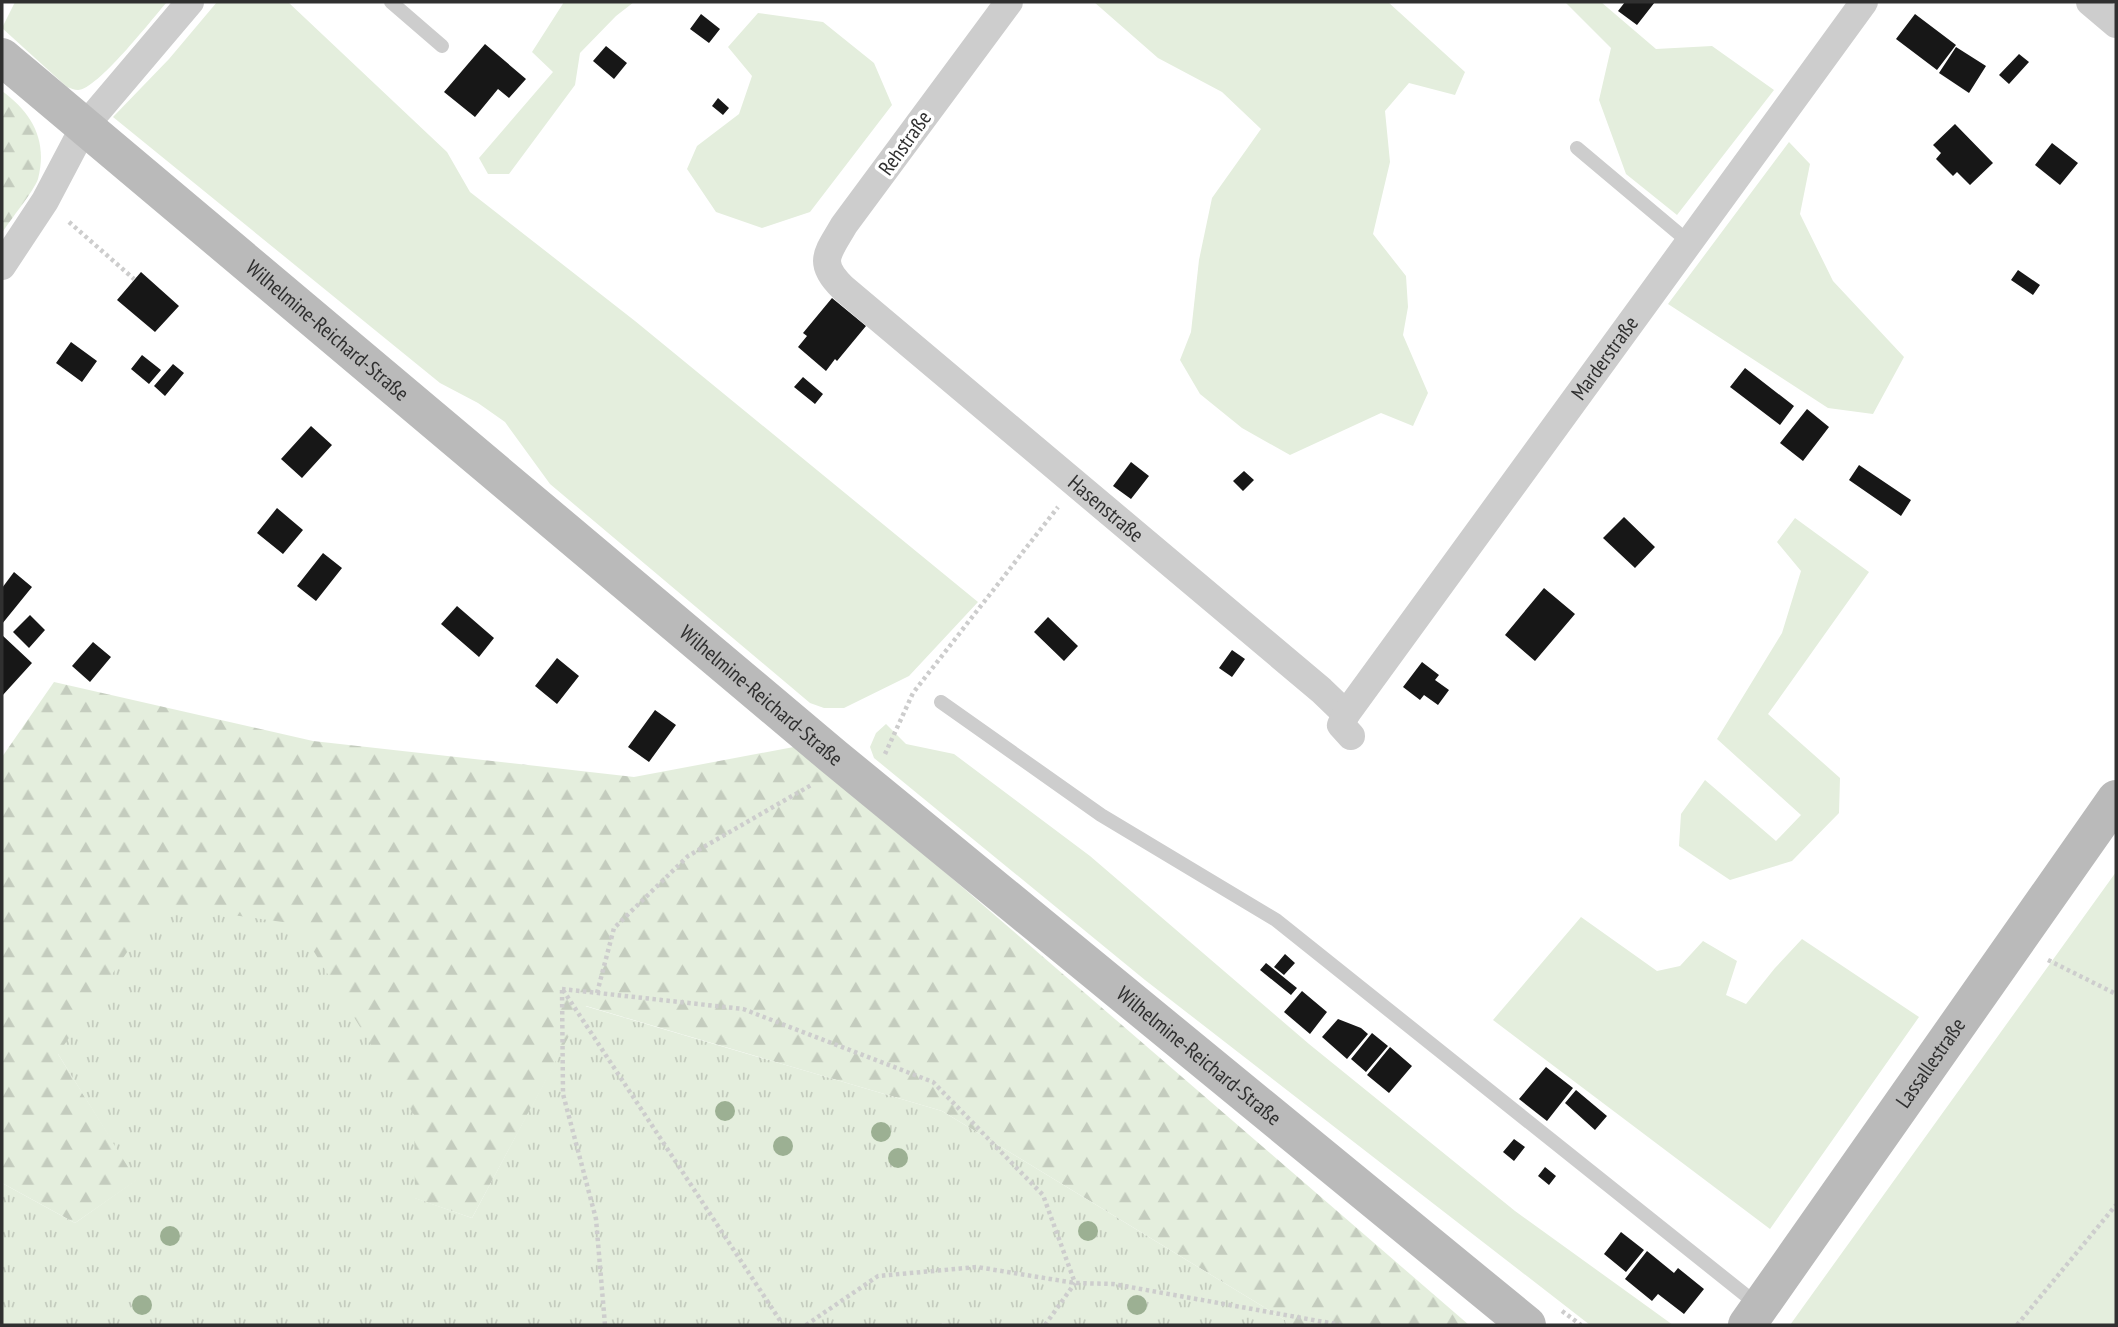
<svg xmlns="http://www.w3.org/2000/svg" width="2118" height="1327" font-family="'PT Sans Narrow',sans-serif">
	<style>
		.green { fill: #e4eedd }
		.forest { fill: url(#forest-firs) }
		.park { fill: url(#park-tufts) }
		.building { fill: #171717 }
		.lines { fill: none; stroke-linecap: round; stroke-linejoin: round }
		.path { stroke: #cdcdcd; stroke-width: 4.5; stroke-dasharray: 3.5 3.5; stroke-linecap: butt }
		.lane { stroke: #cdcdcd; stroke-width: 14 }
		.street { stroke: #cdcdcd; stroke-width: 28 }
		.secondary { stroke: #bababa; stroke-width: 38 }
		.tree { fill: #9cb093 }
		.labels { text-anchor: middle; stroke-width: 7; stroke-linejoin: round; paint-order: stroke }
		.street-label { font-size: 21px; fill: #303030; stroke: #fff }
	</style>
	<defs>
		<pattern id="forest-firs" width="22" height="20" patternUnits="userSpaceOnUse" patternTransform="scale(1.75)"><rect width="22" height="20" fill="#e4eedd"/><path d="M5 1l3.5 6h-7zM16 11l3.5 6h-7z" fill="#c4ccbe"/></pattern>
		<pattern id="park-tufts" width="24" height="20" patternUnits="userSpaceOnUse" patternTransform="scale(1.75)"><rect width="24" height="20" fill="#e4eedd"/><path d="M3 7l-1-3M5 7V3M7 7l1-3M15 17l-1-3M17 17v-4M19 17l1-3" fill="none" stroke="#c4ccbe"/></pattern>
	</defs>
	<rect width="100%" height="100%" fill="#fff"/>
	<path class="green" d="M15 2H167C152 19 97 90 78 90 74 90 71 88 67 87L2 28Z
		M217 2H288L447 152 470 192 635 321 978 602 909 676 844 708H824L810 703 550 484 505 422 478 403 440 383 113 117 169 59Z
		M564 2H634L616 16 580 53 575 85 509 174H488L479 158 553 72 532 52Z
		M1094 2H1388L1465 72 1455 95 1409 83 1385 111 1390 162 1373 234 1406 276 1408 307 1403 335 1428 393 1413 426 1381 413 1290 455 1242 428 1200 394 1180 360 1191 332 1199 260 1212 198 1261 129 1222 92 1158 58Z
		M1565 2H1601L1656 49 1712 46 1774 90 1677 215 1626 174 1599 100 1611 48Z
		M758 13 823 22 874 63 892 105 810 212 762 228 716 212 687 169 697 146 739 114 752 76 728 47Z
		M1789 142 1810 164 1800 214 1833 281 1904 357 1873 414 1828 408 1668 304Z
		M1795 518 1869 572 1768 714 1840 778 1839 813 1792 861 1730 880 1679 846 1681 814 1705 780 1776 841 1801 815 1717 739 1782 633 1801 571 1777 542Z
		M886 724 906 744 954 754 1090 856 1309 1044 1515 1211 1673 1325H1590L1145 980 874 758 870 747 876 733Z
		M2116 872V1325H1790Z
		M1581 917 1657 971 1680 966 1703 941 1737 961 1726 995 1746 1004 1775 968 1802 939 1919 1017 1770 1229 1493 1020Z"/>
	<path class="forest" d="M2 91C32 113 48 140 38 179 34 191 10 220 2 233Z
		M54 682 313 741 634 777 799 746 1469 1325H1286L1285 1320 942 1111 586 1006 472 1218 414 1198V1115L58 1054 137 1180 75 1223 2 1183V757Z"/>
	<path class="park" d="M159 905 297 924 414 1115 415 1198 472 1218 585 1006 942 1111 1285 1320 1286 1325H958L942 1323 941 1325H2V1183L75 1223 136 1180 58 1054Z"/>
	<path class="building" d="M1625 2H1655L1637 25 1618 11Z
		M701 14 720 29 709 43 690 29Z
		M1915 14 1956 45 1937 70 1896 39Z
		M485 44 526 79 509 98 498 89 475 117 444 92Z
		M606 46 627 63 614 79 593 61Z
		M1956 47 1986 66 1969 93 1939 73Z
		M2019 54 2029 62 2009 84 1999 75Z
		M718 98 729 108 723 115 712 106Z
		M1955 124 1993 163 1970 185 1957 172 1953 176 1936 159 1941 153 1933 145Z
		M2052 143 2078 163 2060 185 2035 165Z
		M2018 270 2040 285 2033 295 2011 280Z
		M141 272 179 306 155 332 117 300Z
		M832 298 866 326 837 361 835 359 826 371 798 347 807 336 803 333Z
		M71 342 97 361 82 382 56 363Z
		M142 355 161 370 149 384 131 369Z
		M173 364 184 373 165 396 154 386Z
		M1745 368 1794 406 1780 425 1730 387Z
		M803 377 823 394 815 404 794 387Z
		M1807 409 1829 427 1803 461 1780 443Z
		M311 426 332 445 302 478 281 459Z
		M1131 462 1149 476 1131 499 1113 486Z
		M1859 465 1911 500 1901 516 1849 480Z
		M1244 471 1254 480 1243 491 1233 481Z
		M277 508 303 530 283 554 257 533Z
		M1624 517 1655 547 1635 568 1603 538Z
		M323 553 342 568 316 601 297 586Z
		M14 572 32 587 2 624V588Z
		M1544 588 1575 614 1535 661 1505 635Z
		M457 606 494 638 479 657 441 624Z
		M30 615 45 630 29 648 13 632Z
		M1048 617 1078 646 1064 661 1034 632Z
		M2 635 32 663 2 696Z
		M93 642 111 657 90 682 72 666Z
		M1232 650 1245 659 1232 677 1219 668Z
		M557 658 579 676 557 704 535 686Z
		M1422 662 1439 675 1435 680 1449 690 1438 705 1424 695 1420 700 1403 687Z
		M655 710 676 725 649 762 628 747Z
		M1285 954 1295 963 1284 975 1274 967Z
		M1266 963 1297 988 1291 995 1260 970Z
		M1302 991 1327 1012 1310 1034 1284 1012Z
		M1338 1019 1361 1028 1368 1034 1347 1059 1322 1037Z
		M1372 1033 1388 1046 1366 1072 1351 1059Z
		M1390 1047 1412 1066 1389 1093 1367 1075Z
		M1546 1067 1573 1088 1547 1121 1519 1099Z
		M1576 1090 1607 1116 1595 1130 1565 1103Z
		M1514 1139 1525 1147 1514 1161 1503 1152Z
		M1545 1167 1556 1176 1549 1185 1538 1176Z
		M1621 1232 1644 1250 1626 1272 1604 1254Z
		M1647 1251 1674 1273 1678 1268 1704 1289 1684 1314 1658 1294 1652 1301 1625 1279Z"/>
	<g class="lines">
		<path class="path" d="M69 222 134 279
			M885 754 913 693 1058 507
			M2048 960 2116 994
			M562 989 743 1009 933 1082 1043 1195 1075 1283
			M562 990 563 1094 596 1219 605 1325
			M563 990 783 1325
			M597 993 614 928 688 856 813 784
			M1562 1311 1581 1325
			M806 1325 878 1276 977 1267 1075 1283 1113 1284 1341 1325
			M1045 1325 1075 1283
			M2017 1325 2116 1205"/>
		<path class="lane" d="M391 2 442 46
			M1577 148 1690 243
			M941 702 1101 815 1276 920 1758 1305"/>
		<g class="street">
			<path id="s1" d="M1009 2 844 225C828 253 816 262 843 288L1321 690 1346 714"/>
			<path d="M2090 2 2116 24"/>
			<path d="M2 266 45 201 84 127 190 2"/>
			<path id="s2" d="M1351 736 1341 725 1346 714 1864 2"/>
		</g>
		<g class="secondary">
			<path id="s3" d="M2 57 834 757 1527 1325"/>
			<path id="s4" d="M1747 1325 2116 799"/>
		</g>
	</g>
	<g class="tree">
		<circle cx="725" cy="1111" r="10"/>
		<circle cx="881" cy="1132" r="10"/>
		<circle cx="783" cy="1146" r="10"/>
		<circle cx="898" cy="1158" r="10"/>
		<circle cx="1088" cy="1231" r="10"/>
		<circle cx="170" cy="1236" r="10"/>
		<circle cx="142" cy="1305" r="10"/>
		<circle cx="1137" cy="1305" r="10"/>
	</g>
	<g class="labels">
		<g class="street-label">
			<text transform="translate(905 143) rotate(-54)" y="7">Rehstraße</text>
			<text dy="7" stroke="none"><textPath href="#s3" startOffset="425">Wilhelmine-Reichard-Straße</textPath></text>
			<text dy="7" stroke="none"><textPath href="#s2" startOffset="467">Marderstraße</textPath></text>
			<text dy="7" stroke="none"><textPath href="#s1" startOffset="693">Hasenstraße</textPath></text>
			<text dy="7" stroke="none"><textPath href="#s3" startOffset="992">Wilhelmine-Reichard-Straße</textPath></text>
			<text dy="7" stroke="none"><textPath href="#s3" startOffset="1559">Wilhelmine-Reichard-Straße</textPath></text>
			<text dy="7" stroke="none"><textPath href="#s4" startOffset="320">Lassallestraße</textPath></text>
		</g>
	</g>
	<rect width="2118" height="1327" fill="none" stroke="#303030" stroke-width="7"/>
</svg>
